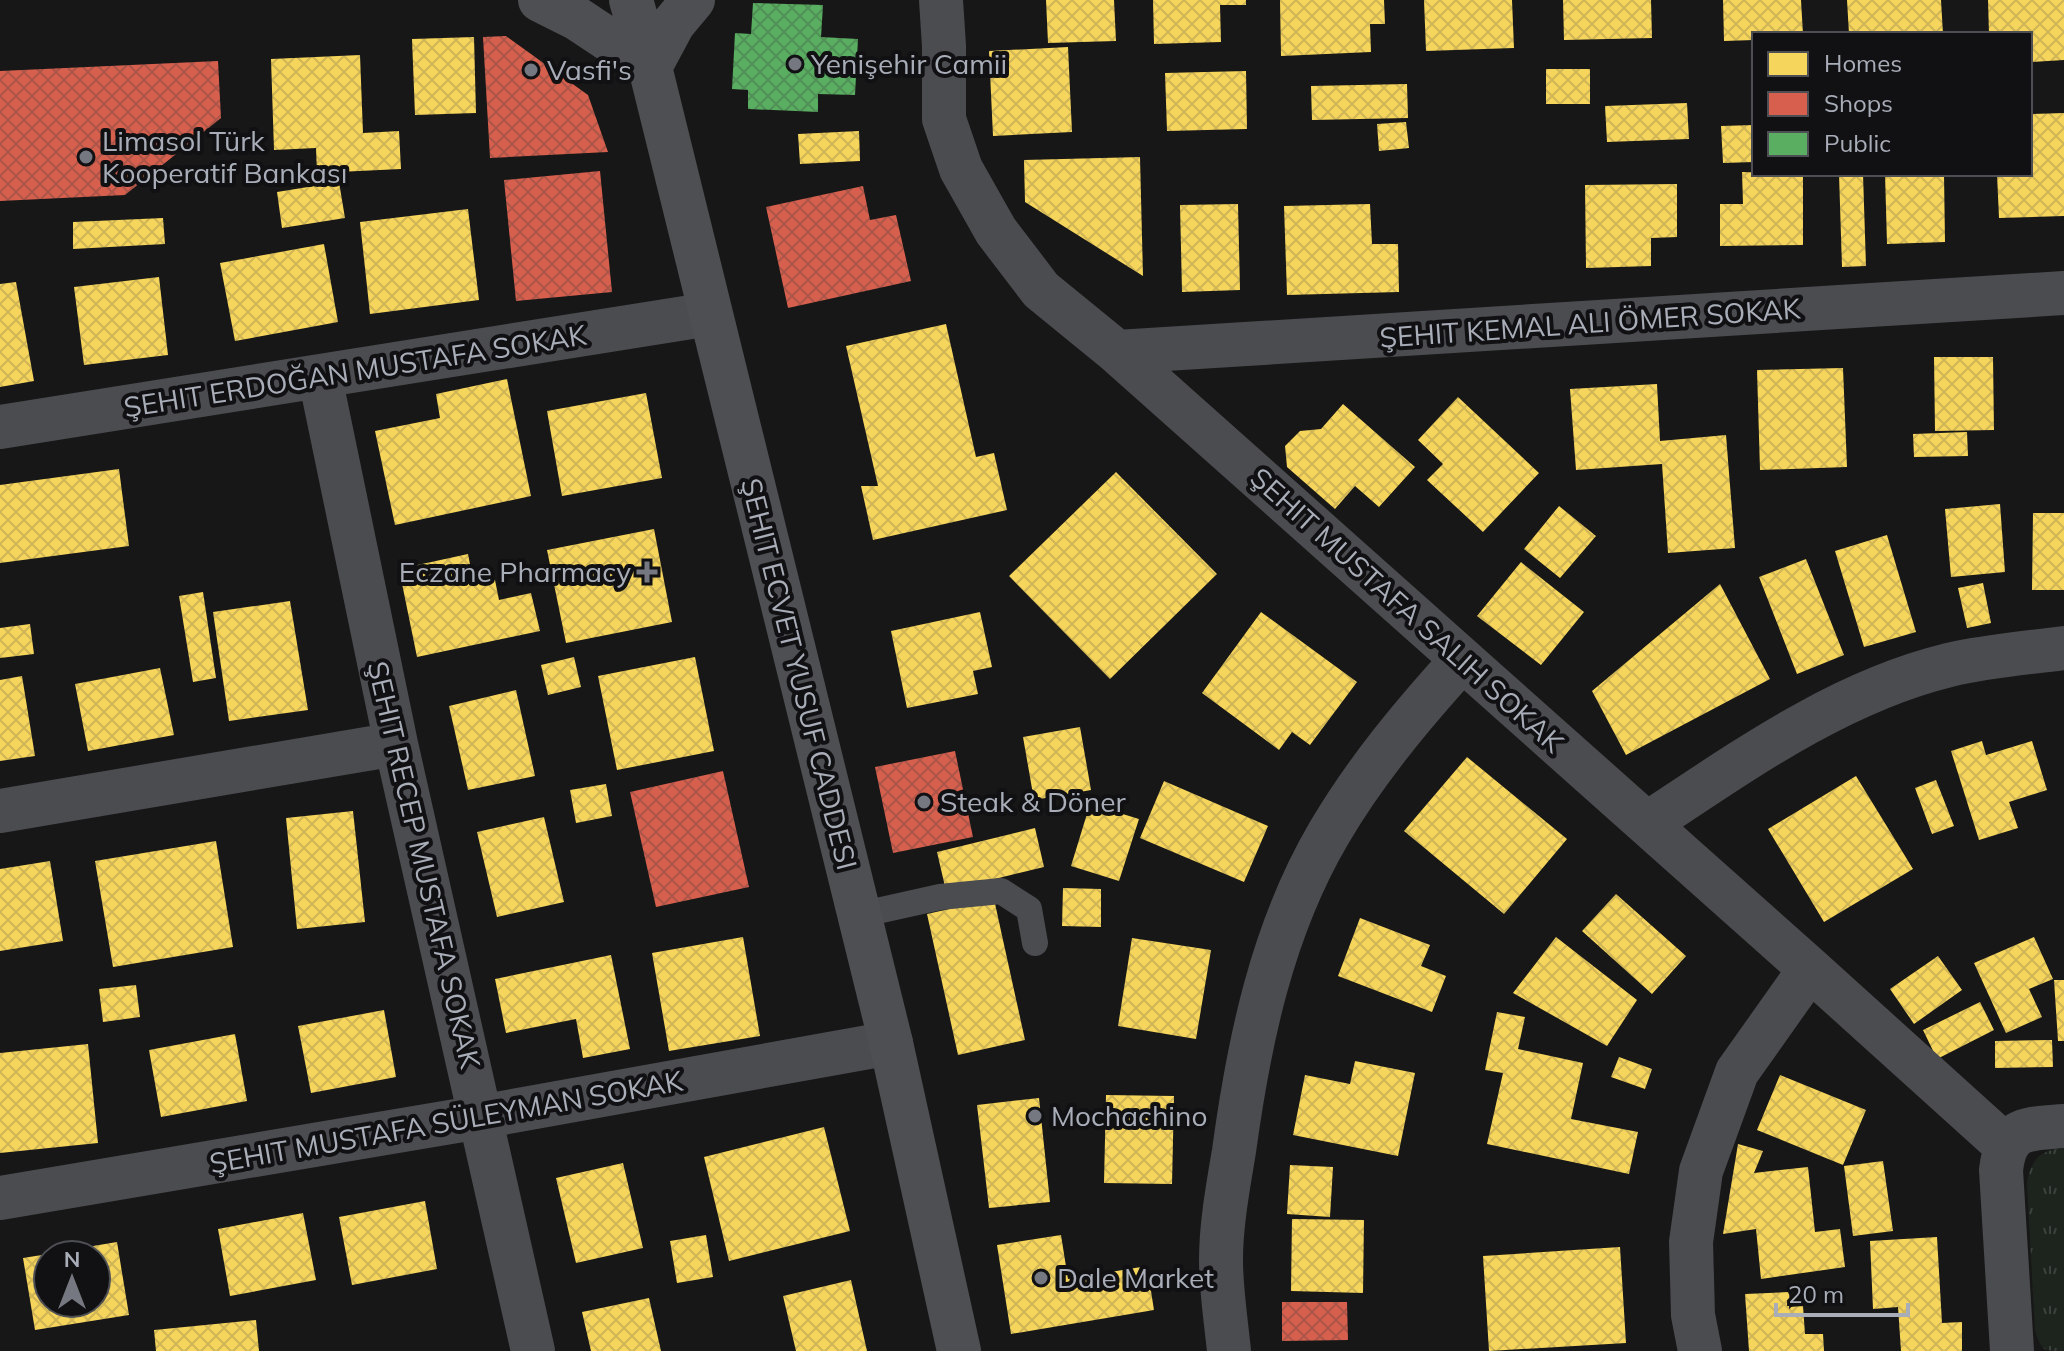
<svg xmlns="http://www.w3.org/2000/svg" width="2064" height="1351" font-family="Mulish,sans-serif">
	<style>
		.park { fill: url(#park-tufts) }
		.homes { fill: url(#homes-cross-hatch) }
		.shops { fill: url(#shops-cross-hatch) }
		.public { fill: url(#public-cross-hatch) }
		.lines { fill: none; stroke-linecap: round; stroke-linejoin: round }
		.lane { stroke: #4b4c50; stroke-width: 26 }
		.street { stroke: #4b4c50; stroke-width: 44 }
		.primary { stroke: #4d4f52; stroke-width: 44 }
		.poi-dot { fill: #757880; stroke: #111113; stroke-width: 3 }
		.labels { text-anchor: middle; stroke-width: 8; stroke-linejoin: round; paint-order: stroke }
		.poi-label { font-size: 28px; fill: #a8adb8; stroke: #111113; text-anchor: start }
		.street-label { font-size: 28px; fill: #a8adb8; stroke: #111113 }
	</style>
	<defs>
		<pattern id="park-tufts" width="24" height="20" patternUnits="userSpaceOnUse" patternTransform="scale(2)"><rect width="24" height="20" fill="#1d241e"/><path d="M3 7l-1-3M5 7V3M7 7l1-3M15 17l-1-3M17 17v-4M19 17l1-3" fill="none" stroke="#3b413d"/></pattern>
		<pattern id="homes-cross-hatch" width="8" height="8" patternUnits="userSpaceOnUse" patternTransform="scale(2)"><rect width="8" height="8" fill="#f6d55c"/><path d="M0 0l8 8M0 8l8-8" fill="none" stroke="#cfb555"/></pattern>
		<pattern id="shops-cross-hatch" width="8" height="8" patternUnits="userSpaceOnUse" patternTransform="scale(2)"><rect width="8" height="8" fill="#d6604d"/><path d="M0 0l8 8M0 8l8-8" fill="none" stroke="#ad5548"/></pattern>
		<pattern id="public-cross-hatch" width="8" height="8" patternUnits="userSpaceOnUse" patternTransform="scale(2)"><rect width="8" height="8" fill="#5aae61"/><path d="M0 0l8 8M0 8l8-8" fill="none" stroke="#509056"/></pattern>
	</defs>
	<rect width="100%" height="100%" fill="#171717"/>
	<path class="park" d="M2064 1148V1351C2042 1351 2042 1351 2035 1330L2027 1183C2031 1159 2040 1150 2064 1148Z"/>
	<path class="homes" d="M1046 0H1114L1116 41 1048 43Z
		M1153 0H1246V5H1220L1221 42 1154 44Z
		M1280 0H1384L1385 24H1370L1371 52 1281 56Z
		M1424 0H1512L1514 48 1426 51Z
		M1563 0H1651L1652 38 1564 40Z
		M1723 0H1801L1803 34H1754V40L1724 41Z
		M1847 0H1941L1943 34H1849Z
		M1988 0H2064V60L2030 62V34H1989Z
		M474 37 476 113 415 115 412 39Z
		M1068 47 1072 132 993 136 989 51Z
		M360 55 363 133 399 131 401 169 317 173 316 148 274 150 271 59Z
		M1546 69H1590V104H1546Z
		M1246 71 1247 129 1167 131 1165 73Z
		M1407 84 1408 118 1312 120 1311 86Z
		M1687 103 1689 139 1607 142 1605 106Z
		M2064 113V216L1999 218 1997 174H2030V114Z
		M1406 122 1409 148 1379 151 1377 124Z
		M1754 125V162L1723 163 1721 126Z
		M859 131 860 161 800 164 798 134Z
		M1140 157 1143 276 1025 202 1024 160Z
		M1742 172 1803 174V245L1720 246V204H1743Z
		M1839 174H1863L1866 266 1842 267Z
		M1885 174H1944L1945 242 1887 244Z
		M339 182 345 218 282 228 277 192Z
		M1677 184V237L1651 238V266L1586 268 1585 185Z
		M1238 204 1240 290 1182 292 1180 205Z
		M1370 204 1372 244H1398L1399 292 1287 295 1284 206Z
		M468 209 479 300 370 314 360 222Z
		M163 218 165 244 73 249V222Z
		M324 244 338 322 235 341 220 263Z
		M159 277 168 355 84 365 74 287Z
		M16 282 34 381 0 387V284Z
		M946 324 976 457 994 453 1007 510 873 540 861 486H878L846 346Z
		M1934 357H1993L1994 430 1935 431Z
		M1843 368 1847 467 1760 470 1757 370Z
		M507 379 531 496 395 525 375 431 440 418 436 394Z
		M1657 384 1660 441 1726 435 1735 548 1668 553 1662 464 1576 470 1570 389Z
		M646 393 662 478 562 496 547 411Z
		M1458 397 1539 473 1483 532 1427 480 1443 464 1418 440Z
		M1343 404 1415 467 1379 507 1355 486 1335 509 1287 467 1285 446 1300 431 1321 429Z
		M1967 432 1968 456 1914 457 1913 434Z
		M119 469 129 546 0 563V485Z
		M1116 472 1217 574 1110 679 1009 576Z
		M2000 504 2005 572 1951 577 1945 509Z
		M1559 506 1596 536 1560 578 1524 549Z
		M2033 513H2064V590H2032Z
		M654 529 672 622 566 643 547 550Z
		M1887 535 1916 632 1864 647 1835 551Z
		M468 554 474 585 495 580 499 600 531 593 540 631 417 657 399 569Z
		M1806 559 1844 655 1797 674 1759 577Z
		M1521 562 1584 612 1541 665 1477 616Z
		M1983 583 1991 623 1967 628 1958 588Z
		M1720 584 1770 679 1626 755 1592 691Z
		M203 592 216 678 193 682 179 596Z
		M290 601 308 710 229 721 213 612Z
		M980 612 992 667 973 671 978 694 907 708 891 631Z
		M1261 612 1357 682 1310 745 1292 732 1279 750 1202 693Z
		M30 624 34 654 0 658V628Z
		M574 657 581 687 548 695 541 665Z
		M695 657 714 751 617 770 598 676Z
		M160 668 174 735 88 751 75 684Z
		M22 676 35 756 0 761V680Z
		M516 690 535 776 468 790 449 706Z
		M1080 727 1091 790 1034 800 1023 737Z
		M1982 741 1986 755 2032 741 2047 790 2009 802 2018 828 1979 840 1951 751Z
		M1467 757 1567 839 1504 914 1404 831Z
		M1856 776 1913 869 1824 922 1768 829Z
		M1936 780 1954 826 1932 834 1915 788Z
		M1164 781 1268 826 1244 882 1140 838Z
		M606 784 612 816 576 823 570 790Z
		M1090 804 1139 819 1119 881 1071 866Z
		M353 811 365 922 297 929 286 818Z
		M544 817 564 902 497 917 477 832Z
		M1035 828 1044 867 946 891 937 852Z
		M216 841 233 947 113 967 95 861Z
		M50 861 63 941 0 951V869Z
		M1063 888 1101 889V927L1062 926Z
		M1616 894 1686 956 1652 994 1582 931Z
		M994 899 1025 1040 958 1055 927 914Z
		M1360 918 1430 945 1421 966 1446 976 1432 1012 1338 976Z
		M743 937 760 1036 669 1051 652 953Z
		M1556 937 1637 1000 1607 1046 1513 993Z
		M2034 937 2053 979 2029 989 2042 1017 2006 1033 1974 963Z
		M1132 938 1211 950 1196 1039 1118 1026Z
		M611 955 630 1049 583 1058 576 1019 506 1033 495 979Z
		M1938 956 1962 990 1914 1024 1890 989Z
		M2054 980H2064V1041H2058Z
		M136 985 140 1017 103 1022 99 989Z
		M1980 1002 1994 1030 1937 1059 1923 1030Z
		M384 1010 396 1077 311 1093 298 1026Z
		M1497 1012 1525 1017 1518 1049 1583 1063 1571 1119 1638 1132 1629 1174 1487 1144 1503 1073 1485 1070Z
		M235 1034 247 1101 161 1117 149 1050Z
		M2052 1040 2053 1067 1995 1068V1041Z
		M88 1044 98 1143 0 1153V1053Z
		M1619 1057 1652 1069 1645 1089 1611 1077Z
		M1355 1061 1415 1073 1398 1156 1293 1135 1305 1075 1350 1084Z
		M1780 1075 1866 1110 1843 1165 1757 1130Z
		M1106 1095 1174 1096 1172 1184 1104 1183Z
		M1039 1098 1050 1202 989 1208 977 1105Z
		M824 1127 850 1231 729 1261 704 1157Z
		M1738 1144 1763 1151 1754 1173 1808 1167 1815 1232 1840 1229 1845 1267 1761 1279 1756 1229 1723 1234Z
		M1883 1161 1893 1231 1853 1236 1844 1166Z
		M623 1163 643 1248 576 1263 556 1178Z
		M1290 1165 1333 1167 1330 1217 1287 1214Z
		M425 1201 437 1269 352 1285 339 1217Z
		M303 1213 316 1280 230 1296 218 1229Z
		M1292 1219 1364 1220 1363 1293 1291 1291Z
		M706 1235 713 1277 677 1283 670 1241Z
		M1061 1235 1068 1279 1147 1266 1154 1310 1011 1334 997 1245Z
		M1937 1237 1942 1323 1962 1322V1351H1901L1898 1307 1873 1309 1870 1241Z
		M117 1242 129 1315 35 1330 23 1258 48 1254V1303H96V1255L51 1253Z
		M1620 1247 1626 1343 1489 1351 1483 1256Z
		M851 1280 867 1351H796L783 1296Z
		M1789 1292 1790 1307 1803 1306 1805 1334H1823L1824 1351H1749L1745 1294Z
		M649 1298 661 1351H591L582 1312Z
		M256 1320 259 1351H156L154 1330Z"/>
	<path class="shops" d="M506 36 588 95 608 152 490 158 483 37Z
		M218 61 221 118 125 195 0 201V71Z
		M600 171 612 292 516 301 504 180Z
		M863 186 870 220 896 215 911 281 788 308 766 207Z
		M955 751 973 837 893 853 875 767Z
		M723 771 749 887 656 907 630 792Z
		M1282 1302H1347L1348 1340 1282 1341Z"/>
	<path class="public" d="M753 3 823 5 821 37 858 39 855 95 818 94V112L748 109V90L732 89 735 33 751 34Z"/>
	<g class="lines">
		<path class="lane" d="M859 915 940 897 1001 891 1029 909 1035 943"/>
		<path class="street" d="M941 0 944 46V119L961 169 996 231 1041 290 1117 352 1810 969 2006 1146
			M1117 352 2064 293
			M320 377 396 744 533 1351
			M0 427 710 314
			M0 811 396 744
			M1647 824C1741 762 1838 692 1949 665 1986 656 2026 653 2064 648
			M0 1198 480 1117 891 1043
			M1229 1351C1226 1321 1221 1290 1221 1260 1221 1224 1228 1187 1234 1151 1249 1041 1272 930 1329 833 1366 770 1413 714 1462 660
			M1700 1351 1693 1315 1691 1242 1701 1171 1737 1072 1810 969
			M2012 1351 2001 1170C2006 1126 2027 1129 2064 1126"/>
		<path class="primary" d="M540 0 576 18 650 67
			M631 0 650 67 891 1043 959 1351
			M650 67 673 24 693 0"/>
	</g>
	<g class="poi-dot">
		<circle cx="795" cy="64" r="8"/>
		<circle cx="531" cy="70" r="8"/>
		<circle cx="86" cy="157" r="8"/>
		<path d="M643 560h8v8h8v8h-8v8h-8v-8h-8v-8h8z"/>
		<circle cx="924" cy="802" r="8"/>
		<circle cx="1035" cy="1116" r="8"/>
		<circle cx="1041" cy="1278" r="8"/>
	</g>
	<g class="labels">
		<g class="poi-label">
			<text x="811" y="74">Yenişehir Camii</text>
			<text x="547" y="80">Vasfi's</text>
			<text x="102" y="151">Limasol Türk<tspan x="102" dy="32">Kooperatif Bankası</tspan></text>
			<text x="631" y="582" text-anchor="end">Eczane Pharmacy</text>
			<text x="940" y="812">Steak &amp; Döner</text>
			<text x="1051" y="1126">Mochachino</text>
			<text x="1057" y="1288">Dale Market</text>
		</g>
		<g class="street-label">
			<text transform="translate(1590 323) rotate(-4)" y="10">ŞEHIT KEMAL ALI ÖMER SOKAK</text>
			<text transform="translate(355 371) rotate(-9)" y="10">ŞEHIT ERDOĞAN MUSTAFA SOKAK</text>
			<text transform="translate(1407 610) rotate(42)" y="10">ŞEHIT MUSTAFA SALIH SOKAK</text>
			<text transform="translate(799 674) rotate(76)" y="10">ŞEHIT ECVET YUSUF CADDESI</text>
			<text transform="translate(424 865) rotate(77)" y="10">ŞEHIT RECEP MUSTAFA SOKAK</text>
			<text transform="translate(446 1122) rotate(-10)" y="10">ŞEHIT MUSTAFA SÜLEYMAN SOKAK</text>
		</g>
	</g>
	<rect x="1752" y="32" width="280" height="144" fill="#111113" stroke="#4d4f55" stroke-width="2"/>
	<rect x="1768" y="52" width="40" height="24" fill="#f6d55c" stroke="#4d4f55" stroke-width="2"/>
	<text x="1824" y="72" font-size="24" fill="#a8adb8">Homes</text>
	<rect x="1768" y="92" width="40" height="24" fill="#d6604d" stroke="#4d4f55" stroke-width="2"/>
	<text x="1824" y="112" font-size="24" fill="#a8adb8">Shops</text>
	<rect x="1768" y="132" width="40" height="24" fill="#5aae61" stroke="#4d4f55" stroke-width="2"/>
	<text x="1824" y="152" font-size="24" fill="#a8adb8">Public</text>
	<g transform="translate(72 1279)"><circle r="38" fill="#111113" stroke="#4d4f55" stroke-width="2"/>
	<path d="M0-6L14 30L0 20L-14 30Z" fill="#757880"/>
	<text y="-12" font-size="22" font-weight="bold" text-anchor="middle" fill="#a8adb8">N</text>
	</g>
	<path d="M1776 1303v12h132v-12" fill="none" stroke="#a8adb8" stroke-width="4"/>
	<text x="1788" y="1303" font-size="24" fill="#a8adb8" stroke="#111113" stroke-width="6" paint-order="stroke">20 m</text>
</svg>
